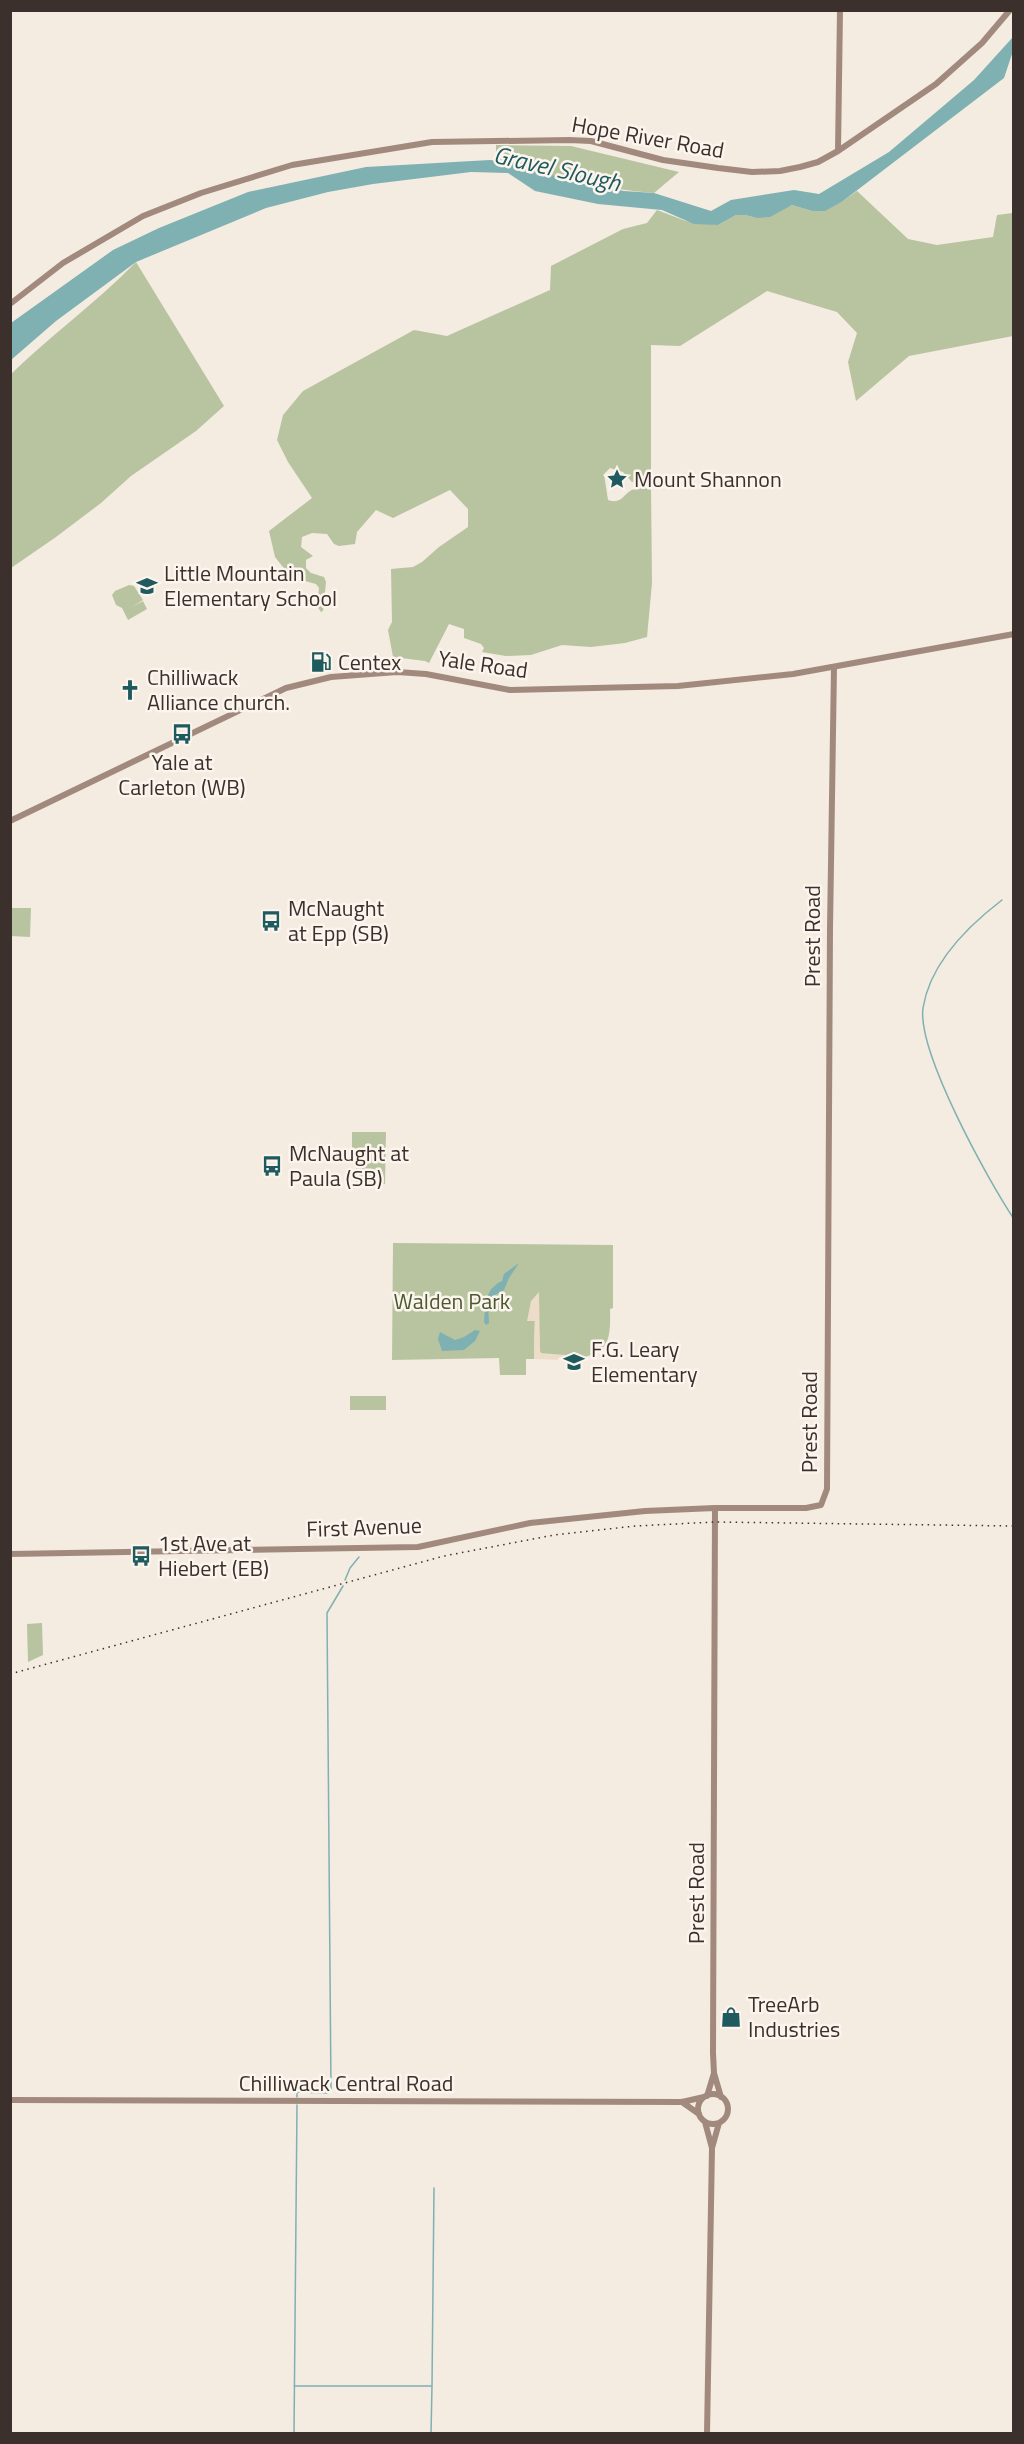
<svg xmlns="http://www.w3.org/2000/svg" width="1024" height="2444" font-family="'Titillium Web',sans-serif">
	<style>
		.green { fill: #b8c4a0 }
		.plaza { fill: #ecdcc8 }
		.water { fill: #7fb0b2 }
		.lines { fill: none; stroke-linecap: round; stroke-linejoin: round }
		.stream { stroke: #7fb0b2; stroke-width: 1.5 }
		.secondary { stroke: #a18a7d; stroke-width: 6 }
		.rail { stroke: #3b302b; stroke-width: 1.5; stroke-dasharray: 1.5 4.5; stroke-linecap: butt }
		.labels { text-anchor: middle; stroke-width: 5; stroke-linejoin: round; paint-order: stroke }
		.street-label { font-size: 22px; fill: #3b302b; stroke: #fbf5ee }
		.poi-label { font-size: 22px; fill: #3b302b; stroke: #fbf5ee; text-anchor: start }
		.park-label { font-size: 22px; fill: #4a5a2e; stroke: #fbf5ee }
		.water-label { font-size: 24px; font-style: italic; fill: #1f5a5e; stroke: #fbf5ee }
	</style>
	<rect width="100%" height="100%" fill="#f4ebe1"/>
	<path class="green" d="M496 145 571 146 679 172 654 193C599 189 549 175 496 161Z
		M857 191 908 239 937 245 993 237 997 215 1013 213V336L909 356 856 401 848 362 857 333 837 312 767 291 680 346 651 345V478L632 482 623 472 610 468 604 474 608 500C620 504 622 497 630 491 635 488 645 488 651 487L652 583 647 637 625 643 591 647 562 645 531 655 506 656 482 652 484 648 481 644 464 638V629L449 624 429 663 425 661 393 657 388 630 392 622 391 569 413 567 422 562 439 547 468 527V509L450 490 393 518 376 510 357 532 355 544 339 546 334 544 327 534 312 533 302 537 301 547 313 556 306 560V568L311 573 324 577 326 582 323 611 321 612 317 606 319 588 316 584 301 580 295 568 286 571 275 557 269 531 312 498 288 462 277 440 283 415 303 391 414 330 447 336 550 290 551 266 623 229 647 223 657 210 686 221 718 225 736 215H745L757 218 792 205 812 211 843 201Z
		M136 262 224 406 196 431 131 476 101 503 56 537 11 568V374C51 335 97 302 136 262Z
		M129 585 134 586 143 600 132 607 143 601 147 609 128 620 122 608 116 605 112 595 115 591Z
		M11 908H31L30 937 11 936Z
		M352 1132H386L385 1184H356V1155L352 1154Z
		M393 1243 613 1245V1308L610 1309C611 1346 607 1354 569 1360L565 1355H542L540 1351 538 1309H535L534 1359H526V1375H500L499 1358 392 1360Z
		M350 1396H386V1410H350Z
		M42 1623 43 1655 28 1662 27 1624Z"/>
	<path class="plaza" d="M539 1292 540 1353 566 1355 569 1360 534 1359 535 1321H527L531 1301Z"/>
	<path class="water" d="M1013 37V51L1004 78 843 201 825 211H812L792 205 770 217 757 218 745 215H736L718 225 694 224 662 210 598 204 535 191 508 173 471 172 373 184 328 192 266 208 136 262 56 321 11 360V323L113 250 159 228 248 192 366 167 490 160 528 164 563 180 624 191 654 193 711 211 731 200 794 190 819 194 889 152 974 80Z
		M519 1263 509 1278 504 1290 493 1296 488 1305 489 1323 486 1325 484 1322C486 1306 484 1289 502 1281L504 1274Z
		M475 1330 480 1331 475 1341 464 1350 442 1351 438 1339 440 1332 455 1340 464 1337Z"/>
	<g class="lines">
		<path class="stream" d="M1002 900C968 926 930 963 923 1008 917 1052 988 1180 1014 1219
			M345 1580 350 1568 359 1557
			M297 2097V2092L327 2093 331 2091 327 1613 343 1586
			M294 2386H432L431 2434
			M432 2386 434 2188
			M294 2434 297 2105"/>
		<path class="secondary" d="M838 151 840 10
			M10 304 63 263 143 216 201 193 292 165 432 142 569 140 591 141 663 160 718 168 752 172 780 171 800 167 818 162 838 151 936 84 982 43 1010 10
			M10 821 286 688 331 677 397 672 426 674 510 690 678 686 793 674 1014 634
			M715 1508 713 2053 714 2073 721 2097
			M10 1554 418 1547 530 1523 645 1511 715 1508H806L821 1505 827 1489 830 929 834 667
			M698 2109a15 15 0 1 1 30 0a15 15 0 1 1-30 0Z
			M707 2096 714 2073
			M10 2100 682 2102 704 2097
			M682 2102 699 2114
			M705 2122 712 2148
			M707 2434 712 2148 719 2123"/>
		<path class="rail" d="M10 1674 444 1556 554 1535 635 1526 715 1522 1014 1526"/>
	</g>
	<defs>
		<g id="sight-bare" transform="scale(1.62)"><path d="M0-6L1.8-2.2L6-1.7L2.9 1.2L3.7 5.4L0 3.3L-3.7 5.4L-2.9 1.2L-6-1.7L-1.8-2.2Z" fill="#1f5a5e" stroke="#fbf5ee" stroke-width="2.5" paint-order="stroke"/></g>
		<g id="school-bare" transform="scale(1.62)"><path d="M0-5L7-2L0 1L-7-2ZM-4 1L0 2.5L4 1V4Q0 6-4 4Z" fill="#1f5a5e" stroke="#fbf5ee" stroke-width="2.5" paint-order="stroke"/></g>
		<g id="fuel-bare" transform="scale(1.62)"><path d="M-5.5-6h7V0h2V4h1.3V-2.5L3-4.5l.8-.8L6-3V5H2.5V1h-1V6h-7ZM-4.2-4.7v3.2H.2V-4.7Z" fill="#1f5a5e" stroke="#fbf5ee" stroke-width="2.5" paint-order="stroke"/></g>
		<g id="church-bare" transform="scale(1.62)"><path d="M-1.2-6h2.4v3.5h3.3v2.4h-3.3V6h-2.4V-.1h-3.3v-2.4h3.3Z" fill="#1f5a5e" stroke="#fbf5ee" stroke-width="2.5" paint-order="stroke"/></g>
		<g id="bus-bare" transform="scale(1.62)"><path d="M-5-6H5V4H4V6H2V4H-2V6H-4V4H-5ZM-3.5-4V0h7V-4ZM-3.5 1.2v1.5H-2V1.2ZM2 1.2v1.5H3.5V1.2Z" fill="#1f5a5e" stroke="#fbf5ee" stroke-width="2.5" paint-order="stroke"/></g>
		<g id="shop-bare" transform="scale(1.62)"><path d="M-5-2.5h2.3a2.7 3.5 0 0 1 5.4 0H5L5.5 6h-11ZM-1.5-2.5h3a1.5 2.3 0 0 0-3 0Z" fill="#1f5a5e" stroke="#fbf5ee" stroke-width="2.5" paint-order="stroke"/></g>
	</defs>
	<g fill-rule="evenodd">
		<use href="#sight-bare" x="617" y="479"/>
		<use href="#school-bare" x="147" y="586"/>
		<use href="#fuel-bare" x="321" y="662"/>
		<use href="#church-bare" x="130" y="690"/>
		<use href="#bus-bare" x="182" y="734"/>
		<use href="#bus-bare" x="271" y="921"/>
		<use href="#bus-bare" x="272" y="1166"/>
		<use href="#school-bare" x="574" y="1362"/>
		<use href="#bus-bare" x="141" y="1556"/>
		<use href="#shop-bare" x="731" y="2017"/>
	</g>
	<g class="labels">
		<g class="street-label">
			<text transform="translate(648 137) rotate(10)" y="8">Hope River Road</text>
			<text transform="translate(483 664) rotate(8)" y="8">Yale Road</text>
			<text transform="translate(812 936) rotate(-90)" y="8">Prest Road</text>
			<text transform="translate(809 1422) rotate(-90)" y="8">Prest Road</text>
			<text transform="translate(364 1527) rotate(-2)" y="8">First Avenue</text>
			<text transform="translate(696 1893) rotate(-90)" y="8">Prest Road</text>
			<text x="346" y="2091">Chilliwack Central Road</text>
		</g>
		<g class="poi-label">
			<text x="634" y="487">Mount Shannon</text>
			<text x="164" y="581">Little Mountain<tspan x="164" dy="25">Elementary School</tspan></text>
			<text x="338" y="670">Centex</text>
			<text x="147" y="685">Chilliwack<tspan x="147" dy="25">Alliance church.</tspan></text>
			<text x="182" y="770" text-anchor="middle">Yale at<tspan x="182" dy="25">Carleton (WB)</tspan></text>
			<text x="288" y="916">McNaught<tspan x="288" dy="25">at Epp (SB)</tspan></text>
			<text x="289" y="1161">McNaught at<tspan x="289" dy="25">Paula (SB)</tspan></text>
			<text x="591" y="1357">F.G. Leary<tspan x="591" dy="25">Elementary</tspan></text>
			<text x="158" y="1551">1st Ave at<tspan x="158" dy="25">Hiebert (EB)</tspan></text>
			<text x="748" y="2012">TreeArb<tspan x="748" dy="25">Industries</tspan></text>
		</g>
		<g class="park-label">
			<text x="452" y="1309">Walden Park</text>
		</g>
		<g class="water-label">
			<text transform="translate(557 169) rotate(13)" y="8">Gravel Slough</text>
		</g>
	</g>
	<rect width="1024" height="2444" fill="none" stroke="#3b302b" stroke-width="24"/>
</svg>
